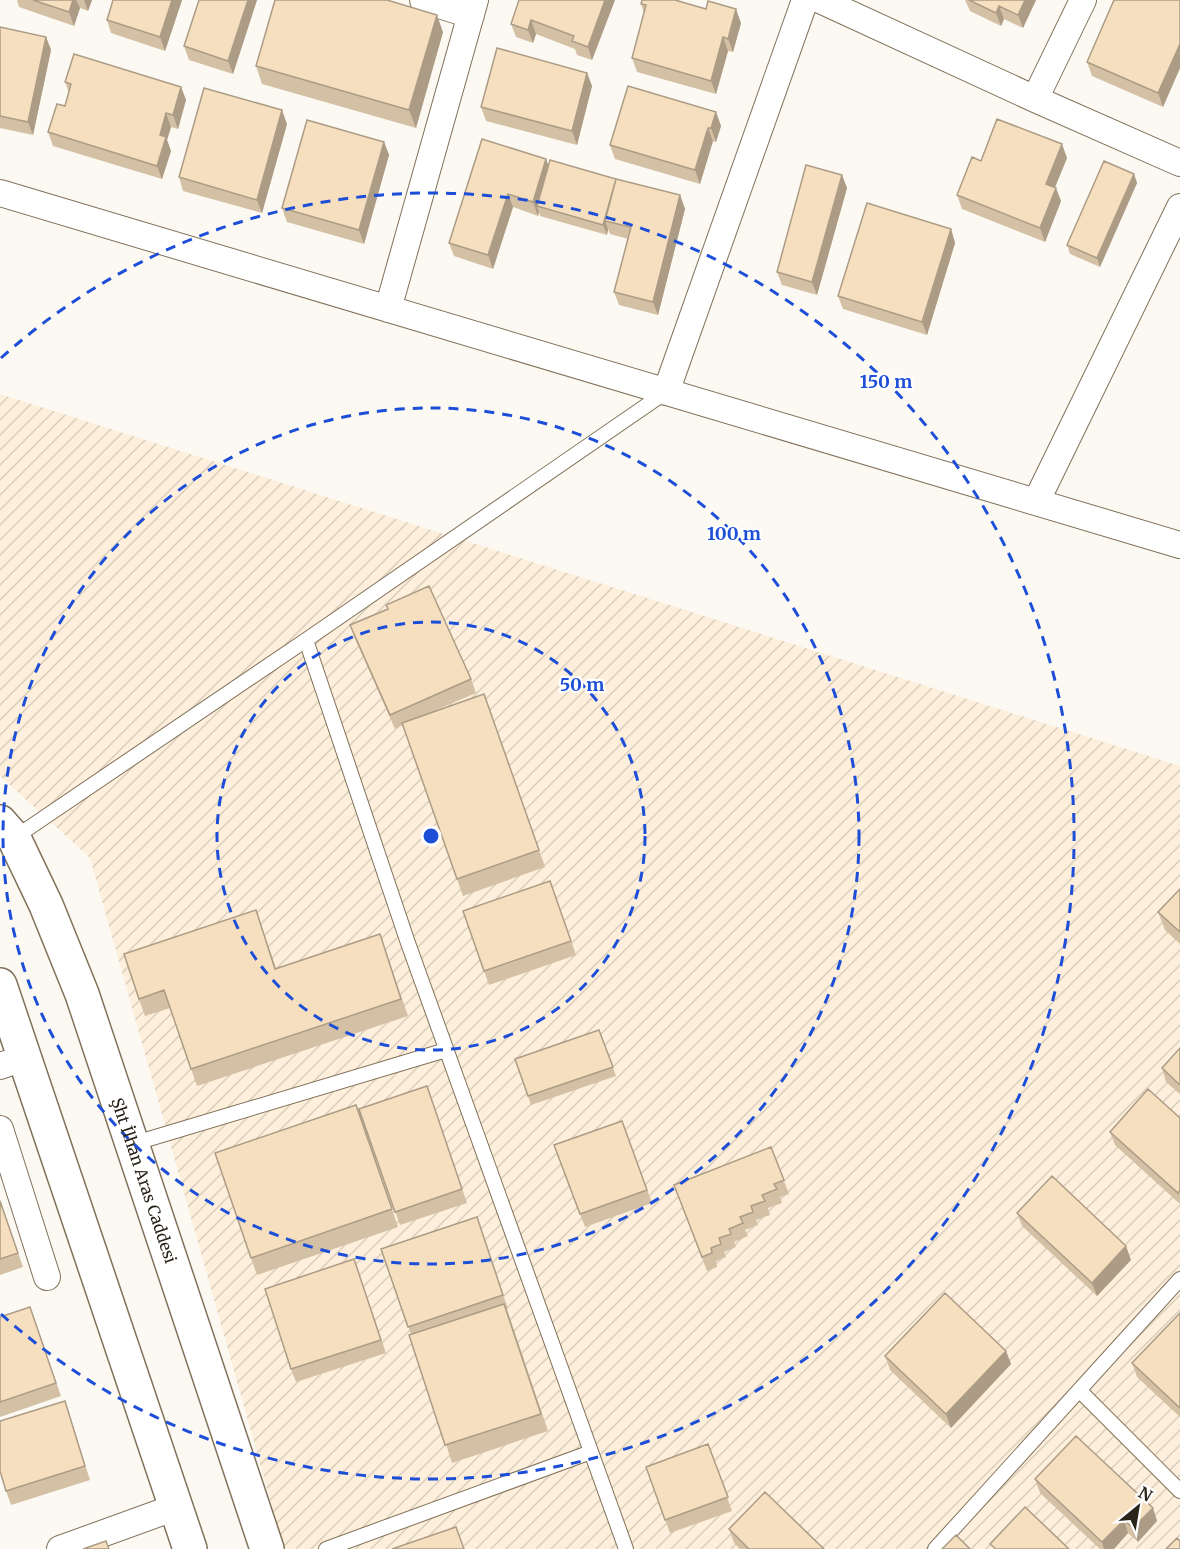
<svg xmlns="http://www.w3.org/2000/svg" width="1180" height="1549" font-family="Merriweather,serif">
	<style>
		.industrial { fill: url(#industrial-furrows) }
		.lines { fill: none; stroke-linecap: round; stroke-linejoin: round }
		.lane-casing { stroke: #817159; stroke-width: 16 }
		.street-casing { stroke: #817159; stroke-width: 28 }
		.secondary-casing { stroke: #817159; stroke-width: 36 }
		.lane { stroke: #fff; stroke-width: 14 }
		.street { stroke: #fff; stroke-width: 26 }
		.secondary { stroke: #fff; stroke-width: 33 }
		.wall { fill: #d4c0a4 }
		.shaded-wall { fill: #ac9c86 }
		.building { fill: #f6dfbf; stroke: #ac9c86; stroke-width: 1.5 }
		.ring { fill: none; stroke: #1d4ed8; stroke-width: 3; stroke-dasharray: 10 8 }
		.labels { text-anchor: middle; stroke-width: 4.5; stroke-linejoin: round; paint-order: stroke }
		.street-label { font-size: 16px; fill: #2a2319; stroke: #fff }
		.centre { fill: #1d4ed8; stroke: #fff; stroke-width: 3 }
		.ring-label { font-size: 18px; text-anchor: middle; font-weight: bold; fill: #1d4ed8; stroke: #fff; stroke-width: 4.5; stroke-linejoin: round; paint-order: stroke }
	</style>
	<defs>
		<pattern id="industrial-furrows" width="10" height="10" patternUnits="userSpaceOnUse" patternTransform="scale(1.5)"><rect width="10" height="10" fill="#fdefdb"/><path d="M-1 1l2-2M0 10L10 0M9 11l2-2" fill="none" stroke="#d9cdbb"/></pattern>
	</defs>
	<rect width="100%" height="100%" fill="#fcf9f3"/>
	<path class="industrial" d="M0 394 1180 766V1549H284L90 858 0 776Z"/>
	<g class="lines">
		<g class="lane-casing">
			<path id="lane" d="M306 640 408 943 626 1549
				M14 838 306 640 666 392
				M132 1144 446 1050
				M1079 1390 1180 1491
				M326 1549 591 1452
				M935 1549 1180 1279"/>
		</g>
		<g class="street-casing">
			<path id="street" d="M423 0 471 15
				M820 0 1035 99 1180 163
				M1035 99 1083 0
				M0 193 1180 545
				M388 309 475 0
				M666 392 805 0
				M1036 502 1180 207
				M0 1066 24 1058
				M0 1129 47 1277
				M60 1549 176 1507"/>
		</g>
		<g class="secondary-casing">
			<g id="secondary">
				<path id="s1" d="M0 822 14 838 46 905 82 994 267 1549"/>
				<path d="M0 985 190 1549"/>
			</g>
		</g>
		<use href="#lane" class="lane"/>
		<use href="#street" class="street"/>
		<use href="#secondary" class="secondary"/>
	</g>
	<path class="wall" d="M17 0H92L88 11 80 8 74 26 19 7Z
		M113 0H182L165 51 111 33 107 20Z
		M199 0H257L233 74 189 60 184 46Z
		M519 0H615L592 60 577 55 575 49 536 34 533 43 516 37 511 24Z
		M642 0H677L741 23 733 52 728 51 716 94 637 72 632 58 644 13 641 4Z
		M965 0H1036L1023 28 1004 19 1001 26 970 11Z
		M1180 0V68L1163 107 1092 76 1087 62Z
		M0 27 46 37 51 50 33 135 0 128Z
		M443 32 416 128 262 84 256 66Z
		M587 73 592 86 577 145 486 121 481 107Z
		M65 82 181 87 186 100 178 129 171 127 167 140 171 151 162 179 53 146 48 132 65 106 69 93Z
		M716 112 721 126 716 142 713 141 700 184 615 159 610 145Z
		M287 124 262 213 183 191 179 177Z
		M384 142 389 155 364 244 287 222 282 208Z
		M1067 158 1055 187 1061 201 1045 242 962 209 957 195 981 161Z
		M546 159 548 165 616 179 680 195 685 209 658 315 619 305 614 292 628 239 610 234 608 229 607 235 540 216 539 212 538 216 513 207 493 269 454 256 449 243Z
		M1134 174 1137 183 1100 267 1070 254 1067 245Z
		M842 175 847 188 817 295 782 285 777 272Z
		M951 229 955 243 927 335 843 309 838 296Z
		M350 625 471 679 476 693 434 711 484 694 545 867 463 896 403 725 395 729 355 639Z
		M550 881 576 955 489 985 463 911Z
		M1180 889V944L1165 930 1158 912Z
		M262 928 276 968 386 952 408 1016 197 1086 170 1008 145 1016 139 999Z
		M599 1030 616 1076 531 1105 515 1059Z
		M1180 1048V1094L1166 1082 1162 1068Z
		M427 1086 467 1203 400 1225 359 1109Z
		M356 1105 398 1227 257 1275 215 1153Z
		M1180 1118V1204L1115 1145 1110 1132Z
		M622 1121 652 1203 585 1227 554 1145Z
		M771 1147 789 1194 780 1197 782 1203 768 1208 770 1215 756 1220 758 1225 745 1230 748 1236 734 1242 736 1247 724 1252 726 1257 716 1261 717 1267 707 1271 674 1185Z
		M0 1200 23 1267 0 1275Z
		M1017 1213 1131 1260 1097 1296 1022 1226Z
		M477 1217 508 1309H507L548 1431 452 1463 411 1334 381 1249Z
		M354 1259 386 1353 296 1382 291 1369Z
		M30 1307 61 1396 0 1417V1317Z
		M1180 1313V1417L1137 1377 1132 1363Z
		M1006 1351 1011 1364 951 1428 890 1370 885 1356Z
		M69 1414 90 1480 11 1505 6 1491Z
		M708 1444 732 1511 670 1533 646 1467Z
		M1035 1479 1153 1508 1157 1521 1138 1542 1128 1533 1114 1549H1100L1040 1493Z
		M729 1529 824 1549H740L734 1543Z"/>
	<path class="shaded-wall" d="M73 0H76L80 8 74 26 69 12Z
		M84 0H92L88 11Z
		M172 0H182L165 51 160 37Z
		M248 0H257L233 74 228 61Z
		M605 0H615L592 60 588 47Z
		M1025 0H1036L1023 28 1018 15Z
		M999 6 1004 19 1001 26 996 13Z
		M736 9 741 23 733 52 728 39Z
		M437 15 443 32 416 128 409 110Z
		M531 20 536 34 533 43 528 30Z
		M46 37 51 50 33 135 28 122Z
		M723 37 728 51 716 94 711 81Z
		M1180 44V68L1163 107 1158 93Z
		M587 73 592 86 577 145 572 131Z
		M181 87 186 100 178 129 173 115Z
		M282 110 287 124 262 213 257 200Z
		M716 112 721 126 716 142 711 128Z
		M166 113 171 127 167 140 171 151 162 179 157 166 160 135Z
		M708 128 713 141 700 184 695 170Z
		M384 142 389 155 364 244 359 230Z
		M1062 144 1067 158 1051 197 1046 184Z
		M546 159 551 173 537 206 539 212 538 216 533 202Z
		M1134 174 1137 183 1100 267 1097 258Z
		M842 175 847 188 817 295 812 282Z
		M616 179 605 221 608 229 607 235 603 225Z
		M1056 188 1061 201 1045 242 1040 228Z
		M508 194 513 207 493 269 488 255Z
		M680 195 685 209 658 315 653 302Z
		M951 229 955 243 927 335 922 322Z
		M1126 1246 1131 1260 1097 1296 1092 1283Z
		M1006 1351 1011 1364 951 1428 946 1414Z
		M1153 1508 1157 1521 1138 1542 1133 1528Z
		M1124 1520 1128 1533 1114 1549H1104L1102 1542Z"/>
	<path class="building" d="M33 0H73L69 12Z
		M113 0H172L160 37 107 20Z
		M199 0H248L228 61 184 46Z
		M275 0H387L437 15 409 110 256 66Z
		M519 0H605L588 47 572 41 574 36 531 20 528 30 511 24Z
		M642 0H675L706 9 708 1 736 9 728 39 723 37 711 81 632 58 646 5 641 4Z
		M969 0H1025L1018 15 999 6 996 13Z
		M1114 0H1180V44L1158 93 1087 62Z
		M0 27 46 37 28 122 0 116Z
		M497 48 587 73 572 131 481 107Z
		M74 54 181 87 173 115 166 113 160 135 166 137 157 166 48 132 57 104 65 106 71 84 65 82Z
		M628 86 716 112 711 128H708L695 170 610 145Z
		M204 88 282 110 257 200 179 177Z
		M997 119 1062 144 1046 184 1056 188 1040 228 957 195 972 157 981 161Z
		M307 120 384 142 359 230 282 208Z
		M482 139 546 159 533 202 508 194 488 255 449 243Z
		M550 160 616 179 603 225 537 206Z
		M1104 161 1134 174 1097 258 1067 245Z
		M806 165 842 175 812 282 777 272Z
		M616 179 680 195 653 302 614 292 631 227 605 221Z
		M867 203 951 229 922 322 838 296Z
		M429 586 471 679 390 715 350 625 388 609 386 605Z
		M484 694 539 850 457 879 402 723Z
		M550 881 571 941 484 971 463 911Z
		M1180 889V932L1158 912Z
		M256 910 275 969 380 934 401 999 191 1069 164 990 139 999 124 954Z
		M599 1030 613 1067 528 1096 515 1059Z
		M1180 1048V1085L1162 1068Z
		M427 1086 462 1189 395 1212 359 1109Z
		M1148 1089 1180 1118V1190L1178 1193 1110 1132Z
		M356 1105 392 1209 251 1258 215 1153Z
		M622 1121 647 1190 580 1214 554 1145Z
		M771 1147 784 1180 774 1184 777 1189 762 1195 765 1201 751 1206 753 1212 740 1217 743 1223 729 1229 731 1234 719 1238 721 1244 711 1248 712 1253 702 1257 674 1185Z
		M1052 1176 1126 1246 1092 1283 1017 1213Z
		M0 1201 18 1253 0 1259Z
		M477 1217 503 1295 408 1327 381 1249Z
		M354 1259 381 1340 291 1369 265 1289Z
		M945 1293 1006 1351 946 1414 885 1356Z
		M504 1304 541 1414 445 1445 409 1335Z
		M30 1307 56 1383 0 1402V1317Z
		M1180 1313V1408L1132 1363Z
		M65 1401 85 1466 6 1491 0 1471V1421Z
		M1076 1436 1153 1508 1133 1528 1124 1520 1102 1542 1035 1479Z
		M708 1444 728 1497 665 1520 646 1467Z
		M765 1492 824 1549H749L729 1529Z
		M1025 1507 1069 1549H996L990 1544Z
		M456 1527 464 1549H392Z
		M956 1535 970 1549H942Z
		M1177 1538 1180 1541V1549H1166Z
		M106 1541 109 1549H83Z"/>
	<g class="ring">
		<circle cx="431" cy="836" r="214"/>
		<circle cx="431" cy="836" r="428"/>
		<path d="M1 358A643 643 0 1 1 1 1314"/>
	</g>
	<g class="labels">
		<g class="street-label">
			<text dy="6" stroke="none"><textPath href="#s1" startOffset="388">Şht İlhan Aras Caddesi</textPath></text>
		</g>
	</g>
	<circle cx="431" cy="836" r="9" class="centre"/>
	<g class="ring-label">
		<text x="886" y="388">150 m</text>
		<text x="734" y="540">100 m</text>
		<text x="582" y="691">50 m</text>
	</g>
	<g transform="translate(1138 1507) rotate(30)" stroke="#ffffff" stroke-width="4.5" paint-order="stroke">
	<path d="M0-4.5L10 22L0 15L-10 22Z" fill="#2a2319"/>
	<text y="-9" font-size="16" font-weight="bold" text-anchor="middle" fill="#2a2319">N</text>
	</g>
</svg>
